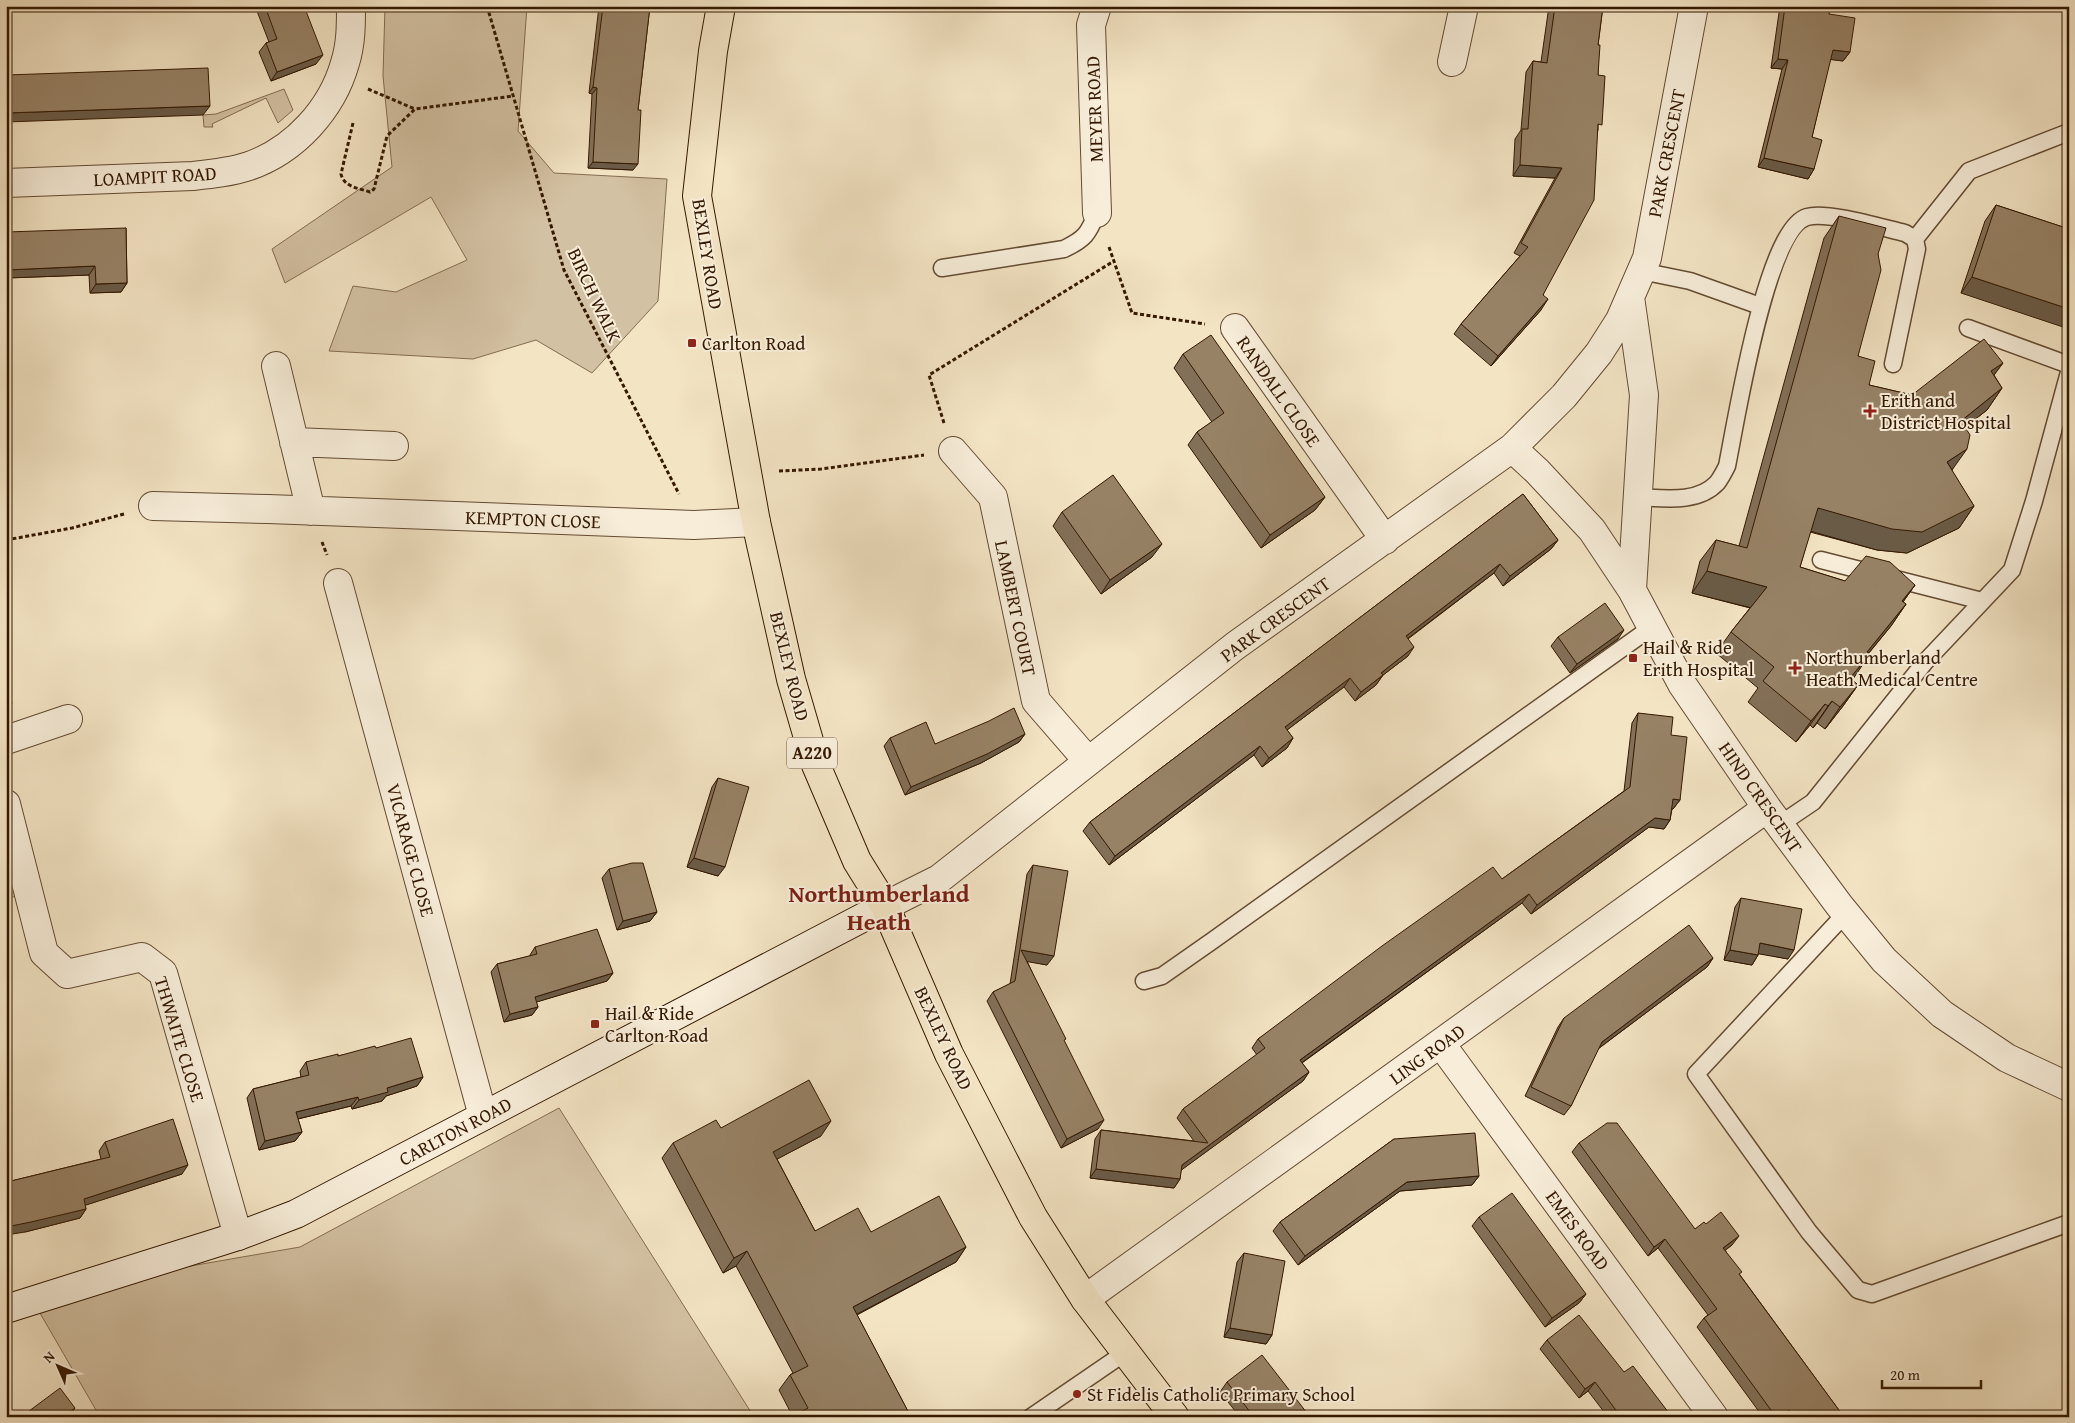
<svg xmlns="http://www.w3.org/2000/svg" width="2075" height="1423" font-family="'Gentium Book Plus',serif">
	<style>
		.green { fill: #d3c1a3; stroke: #846c52 }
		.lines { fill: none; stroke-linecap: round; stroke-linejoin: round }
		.lane-casing { stroke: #644b32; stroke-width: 19 }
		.street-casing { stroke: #644b32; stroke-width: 30 }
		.secondary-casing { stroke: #341801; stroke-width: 30 }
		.primary-casing { stroke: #341801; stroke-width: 30 }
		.path { stroke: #341801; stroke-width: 3; stroke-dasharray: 4 2.5; stroke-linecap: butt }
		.lane { stroke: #f7edd9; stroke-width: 16 }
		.street { stroke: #f7edd9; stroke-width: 28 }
		.secondary { stroke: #f7edd9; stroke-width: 28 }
		.primary { stroke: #f3e4c4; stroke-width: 28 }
		.wall { fill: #827058; stroke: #341801 }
		.shaded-wall { fill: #6a5b47; stroke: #341801 }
		.building { fill: #978266; stroke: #341801 }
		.poi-dot { fill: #8f2418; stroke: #f7edd9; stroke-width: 2 }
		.labels { text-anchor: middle; stroke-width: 4; stroke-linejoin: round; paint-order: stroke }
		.shield { fill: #f7edd9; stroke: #6e5842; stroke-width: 1 }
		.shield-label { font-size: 18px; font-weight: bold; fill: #341801 }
		.street-label { font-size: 19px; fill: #341801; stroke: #f7edd9 }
		.poi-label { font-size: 19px; fill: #341801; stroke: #f7edd9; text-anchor: start }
		.district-label { font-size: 24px; font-weight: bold; fill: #7a1f14; stroke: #f7edd9 }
	</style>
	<rect width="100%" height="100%" fill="#f3e4c4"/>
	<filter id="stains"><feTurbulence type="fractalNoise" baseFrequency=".004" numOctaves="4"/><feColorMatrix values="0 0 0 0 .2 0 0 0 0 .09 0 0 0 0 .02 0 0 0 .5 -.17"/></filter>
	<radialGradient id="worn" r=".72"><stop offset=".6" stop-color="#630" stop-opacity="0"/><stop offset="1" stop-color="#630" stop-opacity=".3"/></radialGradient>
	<path class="green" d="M385 6H527L518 131 554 173 667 179 658 301 592 373 536 340 473 359 329 351 353 286 396 292 467 260 431 197 285 283 272 249 392 167 383 76Z
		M284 89 293 110 278 123 266 98 212 124 213 127H204L203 115 216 114Z
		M6 841 22 893 6 900Z
		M559 1108 754 1417H100L29 1294 300 1247Z"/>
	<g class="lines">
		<g class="lane-casing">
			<path id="lane" d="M1915 239 1969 171 2069 132
				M942 268 1064 249C1085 239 1088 234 1097 213
				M1641 271 1690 281 1760 306
				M1968 328 2069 365
				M1638 497C1663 498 1697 504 1717 483 1721 478 1724 472 1727 466 1736 422 1766 229 1807 217 1827 211 1883 228 1905 233L1915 239 1917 249 1893 364
				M1821 560 1982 601
				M1779 825 1813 802 1925 662 2012 570 2034 501 2069 372
				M1846 913 1696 1074 1809 1232 1858 1290 1872 1294 2069 1223
				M1144 981 1162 976 1212 941 1652 627
				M1031 1417 1126 1352"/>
		</g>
		<g class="street-casing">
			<path id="street" d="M1097 6 1091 25 1097 213
				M1452 62 1464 6
				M6 183 193 176C212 174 231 172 249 166 295 150 332 109 345 63 351 44 351 26 351 6
				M1630 297 1644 395 1632 590
				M1235 328 1385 540
				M276 366 311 511
				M294 442 394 446
				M1512 448 1537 471 1592 530 1632 590 1682 684 1767 808 1839 905 1884 960 1942 1014 2007 1058 2069 1087
				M953 451 993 497 1036 701 1088 761
				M153 506 268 509 694 525 756 522
				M338 583 483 1116
				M6 740 68 719
				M6 804 44 953 67 974 142 957 163 973 238 1236
				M885 906 939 879 1235 646 1512 448 1564 396 1599 353 1620 320 1647 258 1694 6
				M1441 1044 1714 1417
				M1085 1299 1767 808"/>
		</g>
		<g class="secondary-casing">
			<path id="secondary" d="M6 1309 238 1236 296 1214 885 906"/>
		</g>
		<g class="primary-casing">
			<path id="primary" d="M721 6 713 51 697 196 756 522 791 679 816 765 857 861 885 906 949 1054 1033 1217 1085 1299 1175 1417"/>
		</g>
		<path class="path" d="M487 6 564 270 679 494
			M368 89 415 109
			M353 123 341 174C344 187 358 188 370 192L374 189 387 136 415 109 513 96
			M1109 247 1132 313 1205 324
			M944 423 929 375 1114 261
			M779 471 821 469 924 455
			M6 540 72 528 124 514
			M322 542 327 555
			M6 696H8L12 705"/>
		<use href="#lane" class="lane"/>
		<use href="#street" class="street"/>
		<use href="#secondary" class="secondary"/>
		<use href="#primary" class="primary"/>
	</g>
	<path class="wall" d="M255 6H304L316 64 271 81 259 52 266 43 269 42Z
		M599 6H650L638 110 633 170 588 168 592 94 589 93Z
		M1549 6H1603L1598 45V130L1543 295 1541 310 1491 366 1454 334 1461 324 1520 256 1514 253 1555 178 1513 176 1515 139 1521 130 1526 72 1533 61 1541 62Z
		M1780 6H1830L1829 14 1850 52 1843 61 1830 59 1812 137 1814 169 1808 179 1758 167 1782 69 1771 68Z
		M1996 205 2069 229 1961 293 1985 221Z
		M1839 216 1878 254 1858 356 1869 385 1912 395 2003 363 1994 375 2002 388 1987 410 1965 427 1952 471 1974 506 1959 528 1907 553 1877 550 1810 532 1800 567 1845 581 1915 585 1903 602 1906 604 1891 626 1869 653 1855 676 1852 680 1858 685 1843 706 1825 729 1817 723 1813 728 1810 725 1796 742 1748 702 1758 688 1716 653 1731 632 1750 608 1692 593 1700 561 1716 540 1739 546 1824 238Z
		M126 228 127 283 121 292 90 293 89 275 6 278Z
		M1183 354 1325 497 1315 510 1261 548 1188 445 1197 432 1212 422 1174 368Z
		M1523 494 1558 540 1551 549 1503 586 1494 573 1408 639V656L1383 675 1376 685 1355 701 1344 687 1287 730 1293 738 1287 748 1262 767 1254 755 1109 865 1083 831 1090 822Z
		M1062 512 1152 557 1101 594 1053 526Z
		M1558 637 1618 639 1570 673 1551 646Z
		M1638 713 1671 735 1680 800 1673 809H1672L1670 820 1664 829 1649 827 1531 914 1522 903 1302 1063 1309 1072 1303 1081 1181 1170 1180 1179 1174 1188 1090 1178 1095 1139 1101 1130 1194 1141 1177 1118 1183 1109 1257 1055 1252 1048 1258 1039 1502 879 1624 791 1632 723Z
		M1025 734 1019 742 981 763 905 795 884 746 890 738 935 744Z
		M718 778V876L687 867 712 787Z
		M1033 865 1047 965 1027 961 1064 1042 1098 1129 1061 1148 987 1001 993 992 1010 984 1027 874Z
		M609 869 657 912 650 921 617 930 602 878Z
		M1741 898 1788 959 1758 953V955L1752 965 1724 960 1735 907Z
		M535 947 613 973 607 981 536 1002 538 1007 532 1015 504 1022 491 972 497 964 530 956V955Z
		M1713 958 1707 967 1598 1049 1571 1106 1564 1115 1525 1096 1558 1027 1564 1018Z
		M376 1048 423 1077 417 1086 386 1096 382 1101 352 1109 351 1106 298 1119 302 1132 295 1141 259 1150 247 1098 253 1089 301 1077 300 1071 306 1062 338 1056Z
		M721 1128 821 1136 777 1159 815 1231 871 1232 966 1247 956 1262 857 1315 911 1417H793L779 1390 790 1375 793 1373 736 1266 723 1273 662 1158 673 1143Z
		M1394 1139 1479 1176 1472 1185 1400 1191 1298 1265 1273 1231 1280 1222Z
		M105 1142 182 1174 85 1205 86 1209 80 1218 25 1232 7 1182 101 1159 99 1151Z
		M1579 1143 1695 1229 1706 1224 1732 1245 1725 1250 1740 1275 1844 1417H1763L1697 1327 1704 1318 1708 1315 1658 1248 1648 1256 1572 1152Z
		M1479 1217 1586 1294 1579 1303 1545 1327 1472 1226Z
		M1244 1253 1272 1335 1266 1344 1224 1337 1237 1262Z
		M1547 1340 1624 1372 1672 1417H1608L1588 1391 1579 1398 1540 1349Z
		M1227 1382 1305 1417H1240L1220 1392Z"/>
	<path class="shaded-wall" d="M1833 50 1850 52 1843 61 1826 59Z
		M323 55 316 64 271 81 277 72Z
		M1778 59 1788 60 1782 69 1771 68Z
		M593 87 597 88 592 94 589 93Z
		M210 106 203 115 6 122V113Z
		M1764 158 1814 169 1808 179 1758 167Z
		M593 162 638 164 633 170 588 168Z
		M1520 165 1562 168 1555 178 1513 176Z
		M95 266 89 275 6 278V270Z
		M1972 277 2069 309V329L1961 293Z
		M127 283 121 292 90 293 96 284Z
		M1548 299 1541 310 1491 366 1498 356Z
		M2003 363 1987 384 1991 371Z
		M2002 388 1987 410 1946 442 1961 421Z
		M1967 449 1952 470 1947 462Z
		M1325 497 1315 510 1261 548 1270 535Z
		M1974 506 1959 528 1907 553 1877 550 1803 529 1818 508Z
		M1558 540 1551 549 1503 586 1510 576Z
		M1162 544 1152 557 1101 594 1110 580Z
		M1500 564 1494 573 1399 645 1406 636Z
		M1707 571 1767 587 1752 608 1692 593Z
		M1915 585 1900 606 1902 601Z
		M1906 604 1891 626 1852 673 1867 652Z
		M1624 630 1618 639 1570 673 1577 664Z
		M1414 647 1408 656 1374 682 1381 673Z
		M1870 654 1855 676 1835 700 1850 678Z
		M1383 675 1376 685 1355 701 1361 692Z
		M1350 678 1344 687 1279 736 1285 727Z
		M1858 685 1843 706 1825 729 1840 707Z
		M1832 701 1817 723 1813 728 1828 706Z
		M1825 704 1810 725 1796 742 1811 721Z
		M1025 734 1019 742 981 763 905 795 911 787Z
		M1293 738 1287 748 1262 767 1269 758Z
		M1260 746 1254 755 1109 865 1115 856Z
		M1673 799 1680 800 1673 809 1666 808Z
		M1655 818 1670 820 1664 829 1649 827 1531 914 1537 905Z
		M694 858 725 867 718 876 687 867Z
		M1529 894 1522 903 1293 1069 1300 1060Z
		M657 912 650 921 617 930 623 921Z
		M1760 943 1794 950 1788 959 1754 953Z
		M1021 950 1054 956 1047 965 1018 960Z
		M1730 950 1758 955 1752 965 1724 960Z
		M1713 958 1707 967 1595 1051 1602 1042Z
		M613 973 607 981 530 1004 535 997Z
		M538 1007 532 1015 504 1022 510 1014Z
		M1309 1072 1303 1081 1176 1174 1182 1165Z
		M423 1077 417 1086 386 1096 382 1101 352 1109 359 1100 387 1088Z
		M358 1097 351 1106 289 1121 296 1112Z
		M1104 1120 1098 1129 1061 1148 1067 1139Z
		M831 1121 821 1136 762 1167 773 1152Z
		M302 1132 295 1141 259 1150 265 1141Z
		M188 1165 182 1174 77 1208 84 1199Z
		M1096 1169 1180 1179 1174 1188 1090 1178Z
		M1479 1176 1472 1185 1400 1191 1298 1265 1305 1256 1407 1182Z
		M86 1209 80 1218 25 1232 6 1235V1227Z
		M1739 1236 1732 1245 1717 1257 1723 1248Z
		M1665 1239 1658 1248 1648 1256 1654 1247Z
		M966 1247 956 1262 842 1322 853 1307Z
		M747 1251 736 1266 723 1273 734 1258Z
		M1586 1294 1579 1303 1545 1327 1552 1318Z
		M1230 1328 1272 1335 1266 1344 1224 1337Z
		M1595 1382 1588 1391 1579 1398 1585 1389Z
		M75 1408 69 1417H63Z
		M1789 1410 1784 1417H1779Z"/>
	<path class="building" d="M265 6H304L323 55 277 72 266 43 277 39Z
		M603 6H650L638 110H641L638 164 593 162 597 88 593 87Z
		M1555 6H1603L1598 45H1600L1598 75 1605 76 1602 125 1598 124 1594 200 1543 295 1548 299 1498 356 1461 324 1528 247 1521 243 1562 168 1520 165 1522 129H1528L1533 61 1547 63Z
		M1785 6H1830L1829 14 1855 18 1850 52 1833 50 1812 137 1822 140 1814 169 1764 158 1788 60 1778 59Z
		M208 68 210 106 6 113V75Z
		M1996 205 2069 229V309L1972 277Z
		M1839 216 1886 228 1878 254 1881 270 1858 356 1875 361 1869 385 1912 395 1984 339 2003 363 1991 371 2002 388 1961 421 1970 435 1967 449 1947 462 1974 506 1922 532 1892 529 1818 508 1800 567 1845 581 1866 556 1890 562 1915 585 1902 601 1906 604 1867 652 1870 654 1850 678 1858 685 1840 707 1832 701 1828 706 1825 704 1811 721 1763 681 1774 667 1731 632 1767 587 1707 571 1716 540 1747 548Z
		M126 228 127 283 96 284 95 266 6 270V232Z
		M1211 335 1325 497 1270 535 1197 432 1224 413 1183 354Z
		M1113 475 1162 544 1110 580 1062 512Z
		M1523 494 1558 540 1510 576 1500 564 1406 636 1414 647 1381 673 1383 675 1361 692 1350 678 1285 727 1293 738 1269 758 1260 746 1115 856 1090 822Z
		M1605 603 1624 630 1577 664 1558 637Z
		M1014 708 1025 734 987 754 911 787 890 738 926 722 935 744 989 721Z
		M1638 713 1673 717 1671 735 1687 737 1680 800 1673 799 1670 820 1655 818 1537 905 1529 894 1300 1060 1309 1072 1182 1165 1180 1179 1096 1169 1101 1130 1208 1143 1183 1109 1265 1048 1258 1039 1382 946 1493 867 1502 879 1630 787Z
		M718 778 749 787 725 867 694 858Z
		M632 863H643L657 912 623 921 609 869Z
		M1033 865 1068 871 1054 956 1021 950 1066 1039 1064 1040 1104 1120 1067 1139 993 992 1015 981Z
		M1741 898 1802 909 1794 950 1760 943 1758 955 1730 950Z
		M1689 925 1713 958 1602 1042 1571 1106 1531 1087 1564 1018Z
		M597 929 613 973 535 997 538 1007 510 1014 497 964 537 954 535 947Z
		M411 1038 423 1077 387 1088 388 1092 359 1100 358 1097 296 1112 302 1132 265 1141 253 1089 309 1075 306 1062 338 1054V1056L375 1046 376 1048Z
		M809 1080 831 1121 773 1152 815 1231 858 1208 871 1232 939 1196 966 1247 853 1307 911 1417H798L797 1414 808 1408 790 1375 808 1366 747 1251 734 1258 673 1143 716 1120 721 1128Z
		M173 1119 188 1165 84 1199 86 1209 31 1222 6 1227V1176L7 1182 110 1157 105 1142Z
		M1607 1123H1617L1695 1229 1704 1222 1706 1224 1721 1212 1739 1236 1723 1248 1742 1272 1739 1274 1844 1417H1794L1789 1410 1779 1417H1776L1704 1318 1717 1309 1665 1239 1654 1247 1579 1143Z
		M1475 1133 1479 1176 1407 1182 1305 1256 1280 1222 1394 1139Z
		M1512 1193 1586 1294 1552 1318 1479 1217Z
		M1244 1253 1285 1261 1272 1335 1230 1328Z
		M1579 1315 1624 1372 1633 1366 1672 1417H1621L1595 1382 1585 1389 1547 1340Z
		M1262 1355 1307 1413 1303 1417H1254L1227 1382Z
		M60 1388 75 1408 63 1417H21Z"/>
	<g class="poi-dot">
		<rect x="687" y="338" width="10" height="10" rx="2.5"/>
		<path d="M1867.5 403.5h5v5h5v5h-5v5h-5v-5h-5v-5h5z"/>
		<rect x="1628" y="653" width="10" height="10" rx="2.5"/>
		<path d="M1792.5 660.5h5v5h5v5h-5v5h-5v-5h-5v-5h5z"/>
		<rect x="590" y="1019" width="10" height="10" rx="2.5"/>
		<circle cx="1077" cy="1394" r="5"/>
	</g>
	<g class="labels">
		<rect class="shield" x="787" y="737.5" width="50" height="31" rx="4"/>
		<g class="shield-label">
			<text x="812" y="759">A220</text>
		</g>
		<g class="street-label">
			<text transform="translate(1094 109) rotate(-92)" y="7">MEYER ROAD</text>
			<text transform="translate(1666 153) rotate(-79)" y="7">PARK CRESCENT</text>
			<text transform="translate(155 176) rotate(-3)" y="7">LOAMPIT ROAD</text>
			<text transform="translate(708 254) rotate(81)" y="7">BEXLEY ROAD</text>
			<text transform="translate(595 295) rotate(65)" y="7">BIRCH WALK</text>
			<text transform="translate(1279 391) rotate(55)" y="7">RANDALL CLOSE</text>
			<text transform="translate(533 519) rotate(2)" y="7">KEMPTON CLOSE</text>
			<text transform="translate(1016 608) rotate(78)" y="7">LAMBERT COURT</text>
			<text transform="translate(1275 619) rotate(-36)" y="7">PARK CRESCENT</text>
			<text transform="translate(790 666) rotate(76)" y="7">BEXLEY ROAD</text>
			<text transform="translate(1761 797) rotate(55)" y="7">HIND CRESCENT</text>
			<text transform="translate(411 850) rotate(75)" y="7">VICARAGE CLOSE</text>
			<text transform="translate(944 1038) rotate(65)" y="7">BEXLEY ROAD</text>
			<text transform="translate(180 1039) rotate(73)" y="7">THWAITE CLOSE</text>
			<text transform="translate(1427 1054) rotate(-36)" y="7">LING ROAD</text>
			<text transform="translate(455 1131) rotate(-28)" y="7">CARLTON ROAD</text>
			<text transform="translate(1578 1230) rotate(54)" y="7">EMES ROAD</text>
		</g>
		<g class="poi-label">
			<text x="702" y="350">Carlton Road</text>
			<text x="1881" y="407">Erith and<tspan x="1881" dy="22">District Hospital</tspan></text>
			<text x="1643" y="654">Hail &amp; Ride<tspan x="1643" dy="22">Erith Hospital</tspan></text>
			<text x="1806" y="664">Northumberland<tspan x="1806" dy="22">Heath Medical Centre</tspan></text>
			<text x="605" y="1020">Hail &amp; Ride<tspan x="605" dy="22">Carlton Road</tspan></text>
			<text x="1087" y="1401">St Fidelis Catholic Primary School</text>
		</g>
		<g class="district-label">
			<text x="879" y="902">Northumberland<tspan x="879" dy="28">Heath</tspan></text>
		</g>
	</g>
	<rect width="2075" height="1423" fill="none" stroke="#f3e4c4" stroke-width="25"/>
	<rect x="8" y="8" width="2060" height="1408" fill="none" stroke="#341801" stroke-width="2.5"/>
	<rect x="12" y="12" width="2050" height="1398" fill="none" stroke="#341801"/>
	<g transform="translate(58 1366) rotate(315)" stroke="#f7edd9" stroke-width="4" paint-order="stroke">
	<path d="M0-4L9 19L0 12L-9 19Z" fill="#341801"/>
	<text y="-8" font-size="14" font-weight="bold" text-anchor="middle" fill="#341801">N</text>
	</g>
	<path d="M1882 1380v8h99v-8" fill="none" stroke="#341801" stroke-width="2.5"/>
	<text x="1890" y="1380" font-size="15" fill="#341801" stroke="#f7edd9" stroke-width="4" paint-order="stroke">20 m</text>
	<rect width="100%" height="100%" filter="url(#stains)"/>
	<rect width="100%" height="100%" fill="url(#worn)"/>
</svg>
